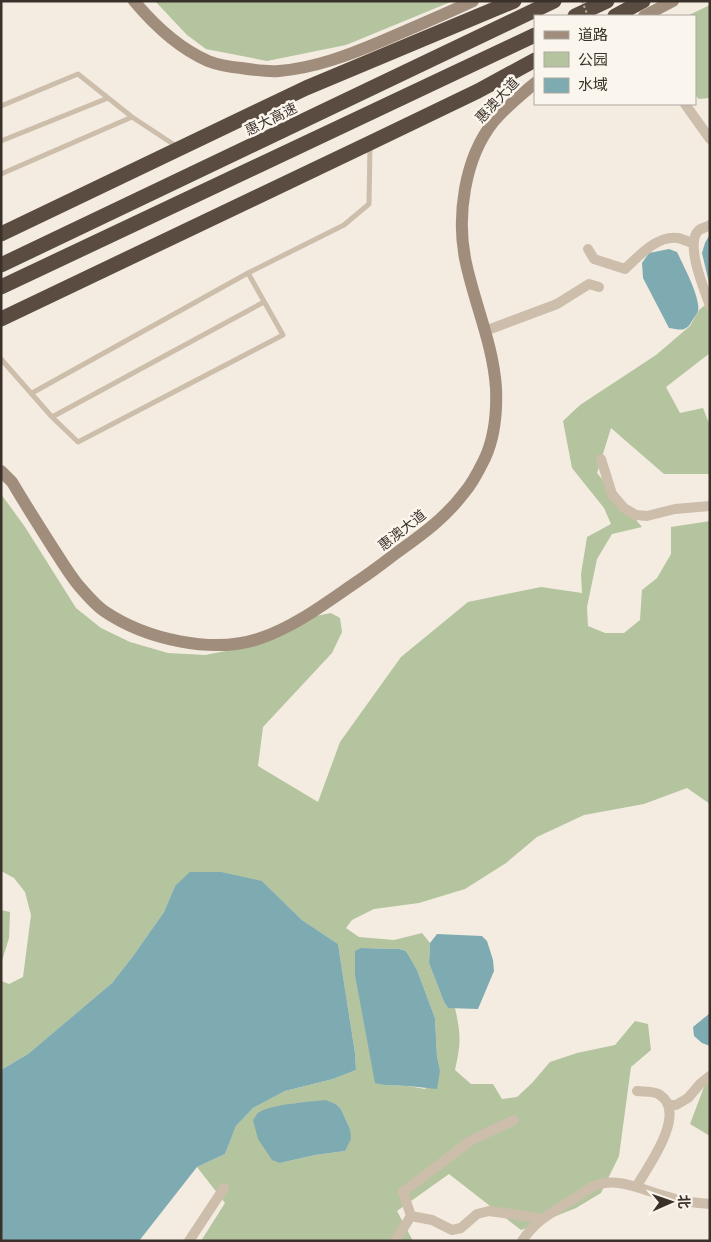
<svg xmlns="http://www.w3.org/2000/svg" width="711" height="1242" font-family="'Space Grotesk','Noto Sans SC',sans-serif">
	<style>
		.green { fill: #b3c49f; fill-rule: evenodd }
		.water { fill: #7eaab2 }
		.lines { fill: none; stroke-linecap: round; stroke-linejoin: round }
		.lane { stroke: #cdbeab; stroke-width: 5 }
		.street { stroke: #cdbeab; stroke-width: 10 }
		.secondary { stroke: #a18d7c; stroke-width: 12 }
		.highway { stroke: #5b4c41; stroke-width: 15 }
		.path-bridge { stroke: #b9a895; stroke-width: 2; stroke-dasharray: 2.5 2.5; stroke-linecap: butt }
		.labels { text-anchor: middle; stroke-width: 5; stroke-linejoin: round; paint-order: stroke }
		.street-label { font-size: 14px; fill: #3a312a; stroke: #fbf6ed }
	</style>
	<rect width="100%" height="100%" fill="#f4ece0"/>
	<path class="green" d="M155 1H453L346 45 267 61 206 49 187 35Z
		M710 5V98L699 99 695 95V16H687Z
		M710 301V353L666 387 680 413 703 408 710 426V474H664L611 428 597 473 642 527 612 534 597 559 587 607 588 626 605 633H624L640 620 642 590 657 578 671 554V527L710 521V804L687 788 644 804 584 815 537 837 506 863 465 889 419 903 374 909 352 920 346 928 359 937 394 940 422 933 430 943 429 963 444 1002 448 1008H455C461 1034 461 1044 455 1070L471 1084H493L502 1099 517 1097 532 1083 550 1062 577 1053 615 1045 635 1021 648 1024 651 1050 631 1067 619 1156 601 1193 576 1208 521 1230 449 1174 397 1211 413 1241H201L225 1203 197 1167 225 1154 236 1126 253 1108 285 1091 333 1079 356 1070 355 1053 338 944 302 920 262 881 175 886 164 912 133 956 112 983 28 1054 1 1070V981L9 984 23 977 31 915 25 892 14 878 1 871V494L25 527 76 608 101 628 130 642 168 653 205 655 262 644 316 616 331 613 340 618 342 632 332 653 263 727 258 766 318 802 340 742 401 657 468 602 541 587 582 593 581 574 587 537 611 524 604 508 572 468 563 421 580 405 656 355 690 326 699 310ZM361 948 399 949 406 951 417 970 435 1018 437 1057 440 1070 425 1089 408 1086 385 1085ZM325 1101 336 1104 341 1109 350 1129 345 1151 315 1155 280 1163 271 1108 297 1103Z
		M1 910 10 912 9 938 1 964Z
		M710 1071V1136L690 1124Z"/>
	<path class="water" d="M710 234V287L702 253 705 243Z
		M669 249 677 252C683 265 701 298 698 311 697 314 694 318 692 321 686 332 681 330 669 328L643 278 642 263 649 253Z
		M190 872H221L262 881 302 920 338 944 355 1053 356 1070 333 1079 285 1091 253 1108 236 1126 225 1154 197 1167 139 1241H1V1070L28 1054 112 983 133 956 164 912 175 886Z
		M437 934 482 936 487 941 493 960 494 971 478 1009 448 1008 444 1002 429 963 430 943Z
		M361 948 399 949 406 951 417 970 435 1018 437 1057 440 1070 437 1089 408 1086 385 1085 375 1083 355 975V951Z
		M710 1013V1046L702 1043 694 1036 693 1027Z
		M325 1100 336 1104 341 1109 350 1129 351 1139 345 1151 315 1155 280 1163 272 1160 258 1139 253 1120C255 1118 256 1115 258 1113 269 1104 310 1102 325 1100Z"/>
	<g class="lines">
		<path class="lane" d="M1 106 78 74 132 117 176 146
			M1 141 108 98
			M1 174 132 117
			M1 359 52 417 78 442 283 335 248 273 344 225 369 204 370 145
			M32 393 248 273
			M52 417 264 302"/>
		<path class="street" d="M685 104 710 139
			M710 225C707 227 702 228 699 230 684 243 705 291 710 306
			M588 249 594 259 625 269C639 256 657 235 678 238 683 239 688 242 693 243
			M485 331 557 304 589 284 599 287
			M601 459 612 494 624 508 636 515 647 516 675 509 710 506
			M668 1105H676L688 1098 700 1084 710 1076
			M514 1120 470 1141 403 1192 411 1216 432 1220 452 1230 461 1228 477 1214 489 1211 525 1216 541 1219
			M636 1187C647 1168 688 1113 660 1095 655 1091 644 1092 637 1091
			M189 1241 224 1188
			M395 1241 411 1216
			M522 1241C535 1222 546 1216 565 1204 575 1199 584 1191 594 1186 617 1176 642 1190 665 1196 679 1201 695 1203 710 1204"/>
		<path class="secondary" d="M134 1C155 26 178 48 208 61 218 65 230 67 241 68 254 70 267 72 279 71 315 68 349 55 382 41 412 28 443 15 473 1
			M644 16 673 1
			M1 471 12 482C25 504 39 526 53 548 61 560 69 574 79 586 86 594 95 605 104 611 145 639 213 655 261 638 296 626 327 602 358 581 372 572 386 561 399 551 423 534 446 517 464 493 473 483 479 470 485 458 495 436 497 412 496 388 493 344 475 305 466 263 456 218 464 158 494 121 506 107 521 95 535 83"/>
		<path class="highway" d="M575 16 607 1
			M615 16 643 1
			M1 234 306 88 514 1
			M1 265 554 1
			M1 287 535 35
			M1 319 370 143 478 91 535 60"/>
		<path class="path-bridge" d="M582 1 588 16"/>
	</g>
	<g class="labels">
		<g class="street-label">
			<text transform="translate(497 100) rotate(-47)" y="5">惠澳大道</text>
			<text transform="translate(271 119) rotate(-26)" y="5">惠大高速</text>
			<text transform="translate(402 530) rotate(-38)" y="5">惠澳大道</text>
		</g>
	</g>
	<rect width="711" height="1242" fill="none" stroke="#3a312a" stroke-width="5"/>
	<rect x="534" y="15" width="162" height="90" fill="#fbf6ed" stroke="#aea79f"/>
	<rect x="544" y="31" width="25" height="8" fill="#a18d7c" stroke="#aea79f"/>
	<text x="578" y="40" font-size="15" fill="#3a312a">道路</text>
	<rect x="544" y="52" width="25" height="15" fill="#b3c49f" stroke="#aea79f"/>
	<text x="578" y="65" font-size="15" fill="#3a312a">公园</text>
	<rect x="544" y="78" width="25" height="15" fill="#7eaab2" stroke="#aea79f"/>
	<text x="578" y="90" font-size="15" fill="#3a312a">水域</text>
	<g transform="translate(671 1202) rotate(88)" stroke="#fbf6ed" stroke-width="4" paint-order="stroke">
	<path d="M0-4L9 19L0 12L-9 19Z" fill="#3a312a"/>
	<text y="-8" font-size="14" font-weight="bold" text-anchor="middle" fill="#3a312a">北</text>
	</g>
</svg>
